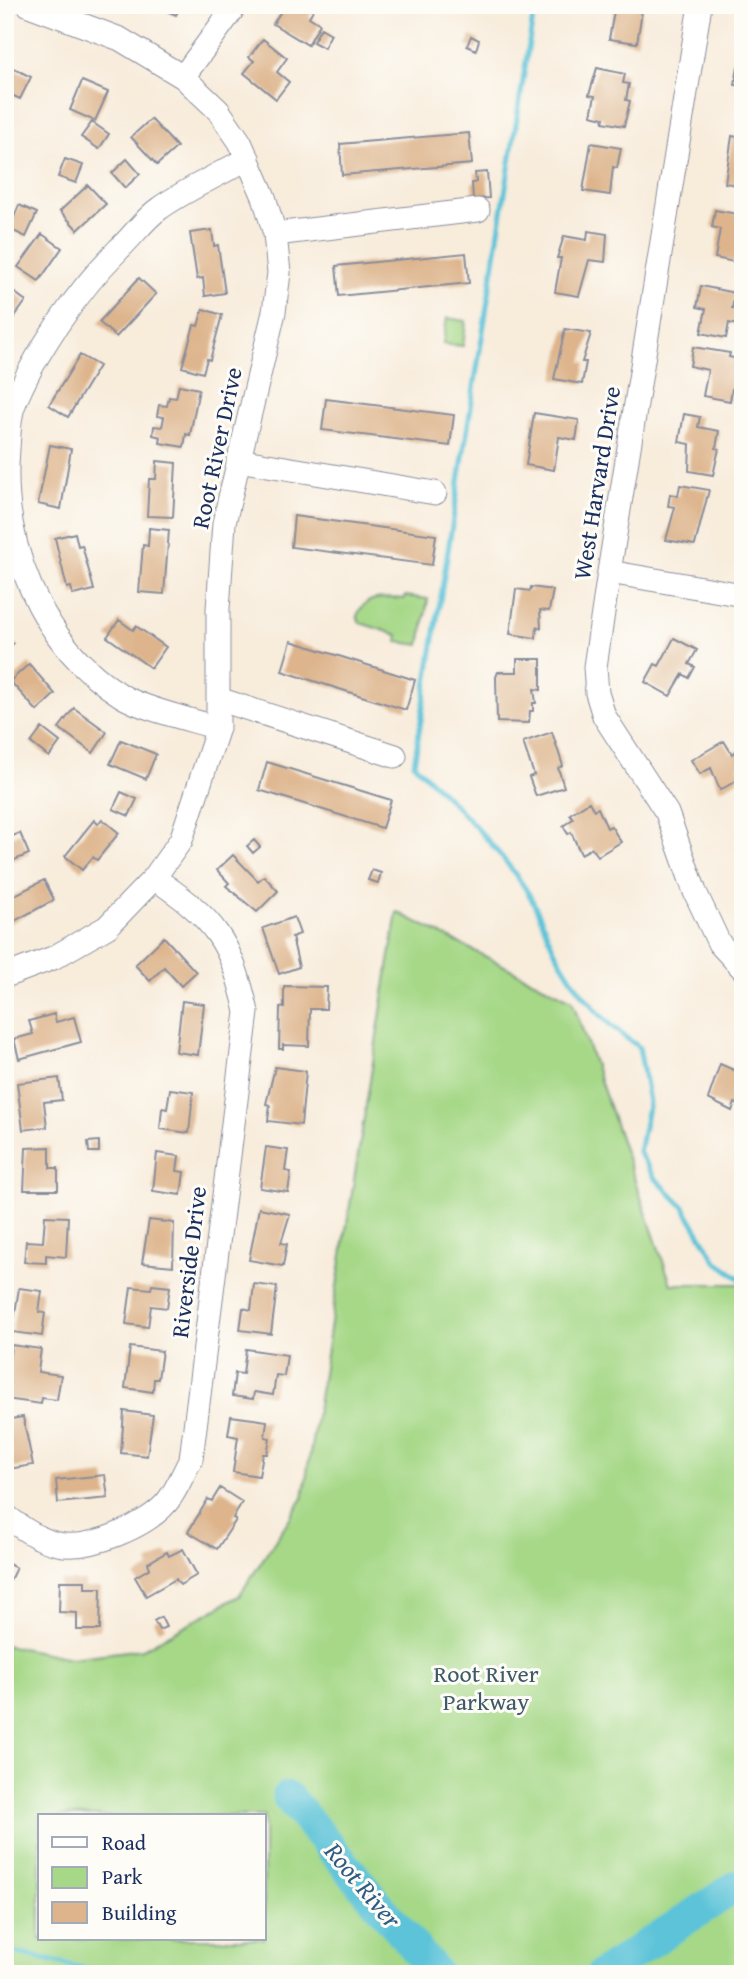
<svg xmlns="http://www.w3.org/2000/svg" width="748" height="1979" font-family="'Gentium Book Plus',serif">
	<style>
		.green { fill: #a6d887; stroke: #608472; stroke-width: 2; fill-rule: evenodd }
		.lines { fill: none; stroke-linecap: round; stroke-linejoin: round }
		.stream { stroke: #5bc3d8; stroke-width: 5 }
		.river { stroke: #5bc3d8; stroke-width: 32 }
		.building { fill: #ddb48b }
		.minor-casing { stroke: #8a8e9c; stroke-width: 25 }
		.minor { stroke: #fff; stroke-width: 23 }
		.labels { text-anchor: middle; stroke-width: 6; stroke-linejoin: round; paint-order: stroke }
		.street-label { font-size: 24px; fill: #1b2f5e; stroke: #fdfcf7 }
		.park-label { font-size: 24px; fill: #3e5968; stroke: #fdfcf7 }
		.water-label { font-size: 26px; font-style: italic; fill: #2e5b83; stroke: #fdfcf7 }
	</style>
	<rect width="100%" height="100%" fill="#fdfcf7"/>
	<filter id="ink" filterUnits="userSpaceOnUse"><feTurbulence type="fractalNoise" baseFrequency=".0143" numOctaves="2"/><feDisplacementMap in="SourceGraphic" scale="14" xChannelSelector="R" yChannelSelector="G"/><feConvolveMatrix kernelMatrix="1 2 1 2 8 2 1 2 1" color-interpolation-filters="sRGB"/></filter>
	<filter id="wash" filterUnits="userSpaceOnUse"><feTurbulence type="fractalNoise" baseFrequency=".00686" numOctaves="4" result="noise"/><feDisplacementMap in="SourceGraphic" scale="28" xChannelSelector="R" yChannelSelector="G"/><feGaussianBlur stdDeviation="1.57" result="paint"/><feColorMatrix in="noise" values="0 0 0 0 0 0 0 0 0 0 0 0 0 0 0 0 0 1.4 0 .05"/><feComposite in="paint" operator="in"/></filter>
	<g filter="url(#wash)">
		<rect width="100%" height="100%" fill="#f8ecdb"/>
		<path class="green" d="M447 318 466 321 463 346 443 344Z
			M405 596 428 599 420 645 397 642 398 635 360 623 357 616C365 594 384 598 404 599Z
			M397 912 572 1000 671 1284H743V1974H5V1645L71 1658 143 1649 239 1596 303 1498ZM40 1816H264V1939H40Z"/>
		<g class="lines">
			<path class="stream" d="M535 5 414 764C453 803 494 842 525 888 538 907 545 931 555 951 576 990 602 1023 639 1047L649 1102 639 1152 654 1177 684 1207 716 1261 743 1281
				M5 1950 109 1974"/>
			<path class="river" d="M288 1797 437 1974
				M602 1974 737 1886 743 1889"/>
		</g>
		<g id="blocks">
			<path class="building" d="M153 5H181L176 15Z
				M285 5H316L309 17 320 24 308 45 273 24Z
				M615 5H643L637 43 609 39Z
				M321 28 331 34 324 48 313 42Z
				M471 36 479 40 476 50 467 46Z
				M263 39 287 58 277 72 289 82 276 99 244 73 254 61 249 57Z
				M5 64 31 77 20 99 5 92Z
				M738 66H743V86L735 85Z
				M597 68 625 74 623 83 629 84 626 100 630 101 624 126 603 122 604 118 591 115 595 96 589 95Z
				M82 81 108 92 95 121 70 110Z
				M151 119 177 147 157 165 131 137Z
				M92 122 109 134 99 149 81 137Z
				M469 133 472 164 342 175 340 144Z
				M732 136 743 138V186L725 183Z
				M591 143 621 148 617 168 613 167 610 195 583 191Z
				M65 159 83 165 76 183 58 177Z
				M127 159 140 174 125 188 112 173Z
				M487 172 489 198 473 199 472 183 476 182 475 173Z
				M88 185 106 204 78 230 60 211Z
				M19 205 37 213 26 237 9 229Z
				M715 210 743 215 739 263 715 258 720 229 712 227Z
				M212 230 214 246 218 245 225 293 205 296 203 278 197 279 190 233Z
				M588 231 607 234 605 262 589 260 579 296 555 292 561 258H557L564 236 587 240Z
				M42 234 62 248 39 281 18 267Z
				M466 253 469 283 339 296 336 266Z
				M139 278 156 294 116 337 99 322Z
				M701 286 735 293 732 308 741 310 738 325 729 323 726 338 701 333 706 309 697 307Z
				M7 287 26 301 5 330V290Z
				M203 309 222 315 210 360 207 359 203 373 182 367 194 325 198 326Z
				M565 329 591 333 582 362H586L582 384 554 379Z
				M693 347 730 353 729 357 738 359 736 390 732 389 730 401 703 396 708 370 690 366Z
				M80 355 99 366 68 417 49 405Z
				M179 385 199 389 190 435 186 434 184 447 160 443 161 437 153 435 154 426 162 427 164 417 157 416 159 405 167 406 169 397 176 398Z
				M326 399 454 415 450 446 322 430Z
				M534 413 579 420 576 440 559 437 554 470 526 465Z
				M684 414 700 417 698 427 719 431 716 448 719 449 713 475 689 471 690 444 679 442Z
				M50 445 71 449 61 509 38 504Z
				M157 461 176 463 173 517 147 516 149 479H156Z
				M680 485 709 490 695 545 666 540 675 507 668 506 670 494 678 496Z
				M294 516 436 535 432 565 291 547Z
				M149 528 169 530 164 594 139 592 143 545 148 546Z
				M75 533 78 546 82 545 94 590 73 595 71 587 67 588 55 538Z
				M531 587 553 590 549 611 540 610 541 628 537 627 536 638 510 634 516 589 530 591Z
				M119 620 133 630 136 626 166 647 151 668 107 637Z
				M5 630 13 644 5 649Z
				M674 638 697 650 689 664 695 667 689 678 683 674 670 696 645 682 655 664 659 666Z
				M291 641 415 680 406 710 282 671Z
				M517 659H541V690L534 689 536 703H533V711H530L529 723 497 722 496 677 498 672H517Z
				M29 664 55 694 37 711 10 681Z
				M74 708 107 732 93 753 59 728Z
				M42 728 60 742 49 757 31 743Z
				M552 732 563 766 558 768 564 787 536 796 529 777 534 775 523 742Z
				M121 740 156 754 146 779 110 764Z
				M724 741 732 754 738 750 743 758V763L738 766 743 777 720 790 711 768 700 774 691 760Z
				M267 762 391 800 382 828 259 790Z
				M121 792 137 799 129 816 113 809Z
				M589 802 594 810 598 808 607 828 611 826 621 842 598 856 592 848 581 854 571 832 568 834 563 826 573 819 570 814Z
				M102 819 119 833 97 860 93 857 82 870 65 856 94 820 98 824Z
				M20 833 29 854 5 864V839Z
				M254 840 260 847 253 853 247 846Z
				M233 855 258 881 264 876 278 891 257 912 226 886 229 883 217 870Z
				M372 870 381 873 378 883 368 880Z
				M44 880 54 900 9 924 5 916V900Z
				M294 917 300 934 292 937 299 967 279 974 263 928Z
				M164 937 196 972 181 986 164 967 150 981 135 965Z
				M284 986 327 987 326 1009H310L309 1046 283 1045V1049H279L280 1007 284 1008Z
				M182 1001 204 1004 198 1055 176 1052Z
				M54 1014 56 1022 74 1017 81 1042 19 1059 14 1039 33 1034 29 1021Z
				M720 1064 743 1074V1106L735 1103 732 1111 708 1099Z
				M275 1067 306 1071 301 1125 268 1121 270 1105 266 1104Z
				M59 1078 62 1100 44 1102 47 1127 23 1130 17 1083Z
				M170 1089 193 1092 189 1133 160 1129 162 1108 167 1109Z
				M99 1141V1152H89L88 1142Z
				M50 1147V1168H58V1190H24L26 1148Z
				M266 1147 288 1150 285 1171 291 1172 288 1192 260 1188Z
				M157 1153 179 1156 177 1171 184 1172 181 1195 153 1191Z
				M259 1208 290 1214 281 1243 287 1244 283 1266 249 1260Z
				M45 1216 68 1217 66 1257 46 1255V1263L24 1262 26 1241 43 1242Z
				M149 1220 174 1223 173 1266 142 1263Z
				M254 1284 277 1287 271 1334 240 1330 243 1308 251 1310Z
				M152 1285 170 1287 167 1308 151 1306 148 1327 126 1324 131 1287 151 1289Z
				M19 1288 42 1291 39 1312 45 1313 42 1336 12 1332Z
				M11 1345 41 1349 38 1372 61 1375 57 1400 42 1398 41 1404 5 1399Z
				M130 1347 162 1351 158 1379H154L153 1392 125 1388Z
				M246 1349 287 1355 284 1376 276 1375 273 1395 254 1392 253 1399 232 1396 235 1373 243 1374Z
				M124 1411 153 1415 147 1456 121 1453Z
				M231 1416 267 1421 265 1437 270 1438 267 1454H263L259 1476 233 1472 238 1437 228 1435Z
				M23 1417 33 1465 8 1469 5 1420Z
				M105 1475 108 1498 58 1503 56 1480Z
				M220 1488 242 1502 233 1518 236 1520 217 1549 188 1532 208 1499 212 1501Z
				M183 1549 197 1575 180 1585 176 1579 146 1596 135 1577 150 1568 148 1563 167 1552 169 1556Z
				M5 1562 16 1568 5 1590Z
				M60 1581H85V1588H101L100 1630H77V1613L59 1612Z
				M161 1617 166 1627 159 1630 154 1621Z"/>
		</g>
	</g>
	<g filter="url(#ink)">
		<use href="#blocks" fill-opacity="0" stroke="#8a8e9c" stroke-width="2"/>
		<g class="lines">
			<g class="minor-casing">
				<path id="minor" d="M700 5 609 572 595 667 597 693 604 716 667 813 695 892 719 943 743 969
					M183 77 236 5
					M275 234 478 210
					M238 460 435 493
					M609 572 743 595
					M218 699 395 756
					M218 728C192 720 143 709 122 696 40 645 0 543 8 449 9 436 9 420 13 407 34 353 79 289 119 249 133 236 145 218 160 208 187 189 219 175 248 158
					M5 976 53 958 107 927 154 878 181 840 218 728V609L224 523 274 312 279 273 275 234 264 197 240 142 218 110 183 77 120 39 29 5
					M5 1515C20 1527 38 1540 58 1544 89 1551 147 1526 167 1502 177 1490 183 1473 191 1459L247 1012C231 941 215 919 154 878"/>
			</g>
			<use href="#minor" class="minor"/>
		</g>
	</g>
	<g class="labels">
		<g class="street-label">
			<text transform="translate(217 448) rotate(-78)" y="8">Root River Drive</text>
			<text transform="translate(597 483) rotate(-81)" y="8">West Harvard Drive</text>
			<text transform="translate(189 1262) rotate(-83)" y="8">Riverside Drive</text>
		</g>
		<g class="park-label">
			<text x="486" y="1682">Root River<tspan x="486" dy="28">Parkway</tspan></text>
		</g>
		<g class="water-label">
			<text transform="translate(363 1885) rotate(50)" y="9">Root River</text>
		</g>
	</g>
	<rect width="748" height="1979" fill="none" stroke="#fdfcf7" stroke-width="28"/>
	<rect x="38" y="1814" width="228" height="126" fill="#fdfcf7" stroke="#a3aaba" stroke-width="2"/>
	<rect x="52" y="1837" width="35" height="10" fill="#ffffff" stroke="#a3aaba" stroke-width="2"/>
	<text x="102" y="1850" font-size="21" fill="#1b2f5e">Road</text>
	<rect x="52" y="1867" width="35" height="21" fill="#a6d887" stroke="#a3aaba" stroke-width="2"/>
	<text x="102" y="1884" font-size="21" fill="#1b2f5e">Park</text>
	<rect x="52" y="1902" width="35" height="21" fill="#ddb48b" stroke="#a3aaba" stroke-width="2"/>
	<text x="102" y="1920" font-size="21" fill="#1b2f5e">Building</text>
</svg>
